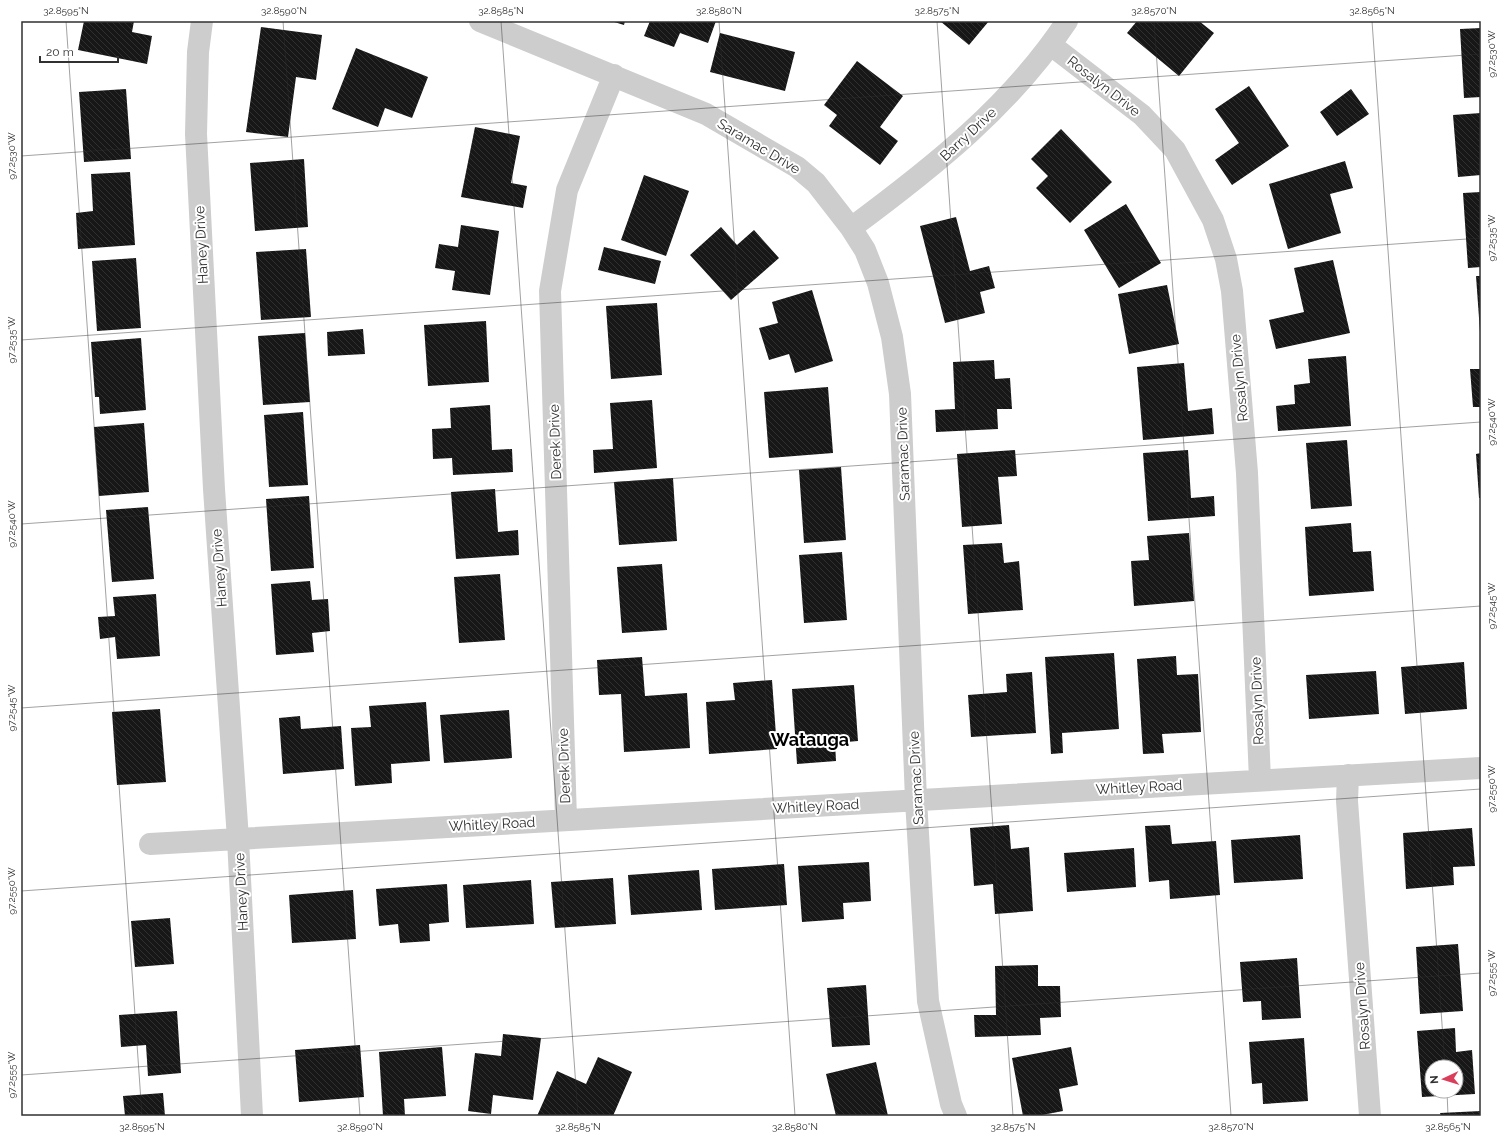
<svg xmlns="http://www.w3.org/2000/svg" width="1502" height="1137" font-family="Raleway,sans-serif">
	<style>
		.building { fill: url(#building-back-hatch); fill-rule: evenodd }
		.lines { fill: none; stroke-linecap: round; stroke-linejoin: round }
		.minor { stroke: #cdcdcd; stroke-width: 22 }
		.ticks { fill: none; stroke: #303030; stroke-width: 1; stroke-opacity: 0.45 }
		.labels { text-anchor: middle; stroke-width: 4; stroke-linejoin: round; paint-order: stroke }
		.street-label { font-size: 14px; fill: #303030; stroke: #fff }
		.district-label { font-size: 18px; font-weight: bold; fill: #000; stroke: #fff }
		.neatline { fill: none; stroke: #303030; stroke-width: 1.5 }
		.ticks-label { font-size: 10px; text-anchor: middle; fill: #303030 }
	</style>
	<defs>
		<pattern id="building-back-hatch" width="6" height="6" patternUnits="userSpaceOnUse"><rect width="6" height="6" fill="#171717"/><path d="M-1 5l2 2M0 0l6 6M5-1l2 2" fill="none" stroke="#303030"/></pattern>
	</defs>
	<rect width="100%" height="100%" fill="#fff"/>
	<path class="building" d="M84 21H134L132 32 152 36 147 64 78 50Z
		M611 21H625L624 25Z
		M650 21H716L708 43 680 33 674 47 644 36Z
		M940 21H989L969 45Z
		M1137 21H1199L1214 33 1179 76 1127 33Z
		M261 27 322 35 316 80 296 77 288 137 246 132Z
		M1481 28V97L1464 98 1460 29Z
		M720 33 795 52 785 91 710 72Z
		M356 48 428 77 412 118 385 108 378 127 332 109Z
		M857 61 903 96 880 127 898 141 880 165 829 126 837 115 824 105Z
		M1249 86 1289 146 1232 185 1215 160 1239 143 1215 109Z
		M126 89 131 159 84 162 79 92Z
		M1351 89 1369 114 1337 136 1320 112Z
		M1481 113V175L1458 177 1453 115Z
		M475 127 520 136 511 183 527 186 523 208 461 197Z
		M1061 129 1112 182 1070 223 1036 188 1048 176 1031 159Z
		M304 159 308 227 255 231 250 163Z
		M1345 161 1353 188 1330 194 1341 233 1288 249 1269 184Z
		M130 172 135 245 78 249 76 213 93 211 91 174Z
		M644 175 689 191 666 256 621 240Z
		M1481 192V267L1468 268 1463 193Z
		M1126 204 1161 263 1119 288 1084 230Z
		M956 217 970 271 989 266 995 288 980 292 985 313 945 323 920 226Z
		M461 225 499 231 490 295 452 290 455 271 435 268 439 244 458 247Z
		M721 227 737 245 754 230 779 258 731 300 690 255Z
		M604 247 661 261 655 284 598 270Z
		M306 249 311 317 261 320 256 252Z
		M136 258 141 328 97 331 92 261Z
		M1333 260 1350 333 1276 349 1269 320 1304 312 1294 268Z
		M1476 276H1481V332H1480Z
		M1167 285 1179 344 1129 354 1118 294Z
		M812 290 833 361 795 373 789 354 769 360 759 328 778 323 772 302Z
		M657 303 662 375 611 379 606 306Z
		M486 321 489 382 428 386 424 325Z
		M363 329 365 354 328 356 327 332Z
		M305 333 310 402 263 405 258 336Z
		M141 338 146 410 100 414 99 397H95L91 342Z
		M1346 356 1351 426 1278 431 1276 406 1295 404 1294 385 1310 383 1308 359Z
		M994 360 995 379 1010 378 1012 409H997L998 429 936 432 935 410 955 409 953 362Z
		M1184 363 1188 411 1212 408 1214 434 1143 440 1137 367Z
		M1470 369H1481V407H1473Z
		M828 387 833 453 769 458 764 392Z
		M652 400 657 468 594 473 593 450 613 449 610 403Z
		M490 405 492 450 512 449 513 472 453 475 452 458 433 459 432 429 451 428 450 408Z
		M303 412 308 485 269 487 264 415Z
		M144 423 149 492 99 496 94 427Z
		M1347 440 1352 506 1311 509 1306 443Z
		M1015 450 1017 476 998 477 1002 524 962 527 957 454Z
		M1188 450 1191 498 1214 496 1215 516 1148 521 1143 453Z
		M1481 453V498H1479L1476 454Z
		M841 467 846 540 804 543 799 470Z
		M673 478 677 541 619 545 614 482Z
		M495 489 498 532 518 530 519 555 456 559 451 492Z
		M309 496 314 568 271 571 266 499Z
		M148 507 154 579 112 582 106 510Z
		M1351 523 1353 552 1371 551 1374 591 1309 596 1305 527Z
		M1189 533 1194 601 1134 606 1131 561 1149 560 1147 536Z
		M1002 543 1004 563 1019 561 1023 610 968 614 963 545Z
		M842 552 847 620 804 623 799 555Z
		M662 564 667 630 622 633 617 567Z
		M500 574 505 640 459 643 454 577Z
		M310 581 312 600 328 599 330 631 312 633 314 652 276 655 271 584Z
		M156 594 160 656 117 659 115 637 100 639 98 617 115 616 113 597Z
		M1114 653 1119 729 1062 733 1063 753 1051 754 1045 657Z
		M1176 656 1177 675 1198 674 1201 732 1162 734 1164 753 1143 754 1137 659Z
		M642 657 645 696 687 693 690 748 624 752 621 694 599 695 597 660Z
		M1464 662 1467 709 1405 714 1401 667Z
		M1376 671 1379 714 1309 719 1306 675Z
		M1032 672 1036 733 971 737 968 695 1007 692 1006 674Z
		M772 680 777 749 709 754 706 702 735 700 733 683Z
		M854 685 858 741 835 743 836 761 797 764 792 689Z
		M426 702 430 761 391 764 392 783 355 786 351 728 371 727 369 706Z
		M160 709 166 782 117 785 112 712Z
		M509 710 512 758 444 763 440 715Z
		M300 716 301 729 341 726 344 769 283 774 279 718Z
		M1009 825 1011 849 1029 847 1033 911 995 914 993 884 974 886 970 828Z
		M1170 825 1172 844 1216 841 1220 895 1170 899 1169 880 1149 882 1145 826Z
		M1472 828 1475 866 1453 867 1454 885 1406 889 1403 833Z
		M1300 835 1303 879 1234 883 1231 840Z
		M1134 848 1136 887 1067 892 1064 853Z
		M869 862 871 901 843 903 844 919 802 922 798 866Z
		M784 864 787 905 715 910 712 869Z
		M699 870 702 910 631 915 628 875Z
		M613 878 616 924 555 928 551 882Z
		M531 880 534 924 466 928 463 885Z
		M447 884 449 922 429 924 430 941 400 943 398 924 379 926 376 889Z
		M353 890 356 939 292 943 289 895Z
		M170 918 174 964 135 967 131 921Z
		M1458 944 1463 1011 1420 1014 1416 947Z
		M1297 958 1301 1018 1262 1020 1261 1001 1243 1002 1240 962Z
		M1038 965V986H1060L1061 1017 1040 1018 1041 1035 975 1037 974 1015H996L995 966Z
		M866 985 870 1045 832 1047 827 988Z
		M177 1011 181 1073 148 1076 146 1045 121 1047 119 1015Z
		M1455 1028 1456 1052 1472 1050 1475 1094 1422 1097 1417 1031ZM1432 1067H1456V1091H1432Z
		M503 1034 541 1038 533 1100 493 1095 491 1114 468 1111 475 1053 501 1056Z
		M1304 1038 1308 1101 1263 1104 1262 1083 1252 1084 1249 1042Z
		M360 1045 364 1097 299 1102 295 1050Z
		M442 1047 446 1096 404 1099 405 1116H383L379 1052Z
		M1071 1047 1078 1085 1059 1089 1063 1111 1037 1116H1023L1012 1058Z
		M598 1057 632 1072 613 1116H537L557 1071 586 1084Z
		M876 1062 888 1116H836L826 1074Z
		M163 1093 165 1116H125L123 1096Z
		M1481 1111V1116H1441L1440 1113Z"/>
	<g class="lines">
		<path class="minor" d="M202 21 198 52 196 134 214 489 238 839 252 1116
			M480 21 706 114 797 167 816 183 851 228 865 250 878 283 892 337 900 394 916 800 928 1001 951 1104 956 1116
			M1051 45 1142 115 1175 150 1213 220 1226 259 1232 291 1247 473 1260 780
			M851 228C932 168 1011 106 1067 21
			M1348 775 1347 801 1370 1116
			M566 820 550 291 567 190 614 75
			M150 844 1481 768"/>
	</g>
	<path class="ticks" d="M66 21 142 1116M283 21 360 1116M501 21 578 1116M719 21 795 1116M937 21 1013 1116M1154 21 1231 1116M1372 21 1445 1067M21 156 1481 54M21 340 1481 238M21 524 1481 422M21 708 1481 606M21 891 1481 789M21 1075 1481 973M1447 1091 1448 1116"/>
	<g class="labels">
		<g class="street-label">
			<text transform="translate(1104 86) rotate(38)" y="5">Rosalyn Drive</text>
			<text transform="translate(968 134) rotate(-43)" y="5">Barry Drive</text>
			<text transform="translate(759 146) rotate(31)" y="5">Saramac Drive</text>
			<text transform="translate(201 245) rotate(-93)" y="5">Haney Drive</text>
			<text transform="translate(1239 378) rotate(-95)" y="5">Rosalyn Drive</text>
			<text transform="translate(555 442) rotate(-92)" y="5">Derek Drive</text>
			<text transform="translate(903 454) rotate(-92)" y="5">Saramac Drive</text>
			<text transform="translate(219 568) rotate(-94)" y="5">Haney Drive</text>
			<text transform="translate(1257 701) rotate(-92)" y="5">Rosalyn Drive</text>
			<text transform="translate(564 766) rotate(-92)" y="5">Derek Drive</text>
			<text transform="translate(916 778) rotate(-93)" y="5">Saramac Drive</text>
			<text transform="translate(1139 787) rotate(-3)" y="5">Whitley Road</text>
			<text transform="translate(816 806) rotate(-3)" y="5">Whitley Road</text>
			<text transform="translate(492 824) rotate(-3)" y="5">Whitley Road</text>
			<text transform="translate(241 892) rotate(-93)" y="5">Haney Drive</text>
			<text transform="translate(1362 1006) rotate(-94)" y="5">Rosalyn Drive</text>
		</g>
		<g class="district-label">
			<text x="810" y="746">Watauga</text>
		</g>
	</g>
	<rect width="1502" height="1137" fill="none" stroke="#ffffff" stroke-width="44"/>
	<g transform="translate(1444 1079) rotate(266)"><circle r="19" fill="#ffffff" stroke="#acacac"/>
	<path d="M0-3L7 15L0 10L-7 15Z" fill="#db3e5a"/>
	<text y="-6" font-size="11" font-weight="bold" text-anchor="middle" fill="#303030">N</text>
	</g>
	<path d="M40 56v6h78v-6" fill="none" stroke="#303030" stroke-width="2"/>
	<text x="46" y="56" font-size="12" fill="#303030" stroke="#ffffff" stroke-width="3" paint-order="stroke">20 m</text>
	<rect x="22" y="22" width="1458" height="1093" class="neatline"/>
	<g class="ticks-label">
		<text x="66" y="14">32.8595°N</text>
		<text x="284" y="14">32.8590°N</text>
		<text x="501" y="14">32.8585°N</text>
		<text x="719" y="14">32.8580°N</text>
		<text x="937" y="14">32.8575°N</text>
		<text x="1154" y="14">32.8570°N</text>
		<text x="1372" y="14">32.8565°N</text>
		<text transform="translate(1491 54) rotate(-90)" y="4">97.2530°W</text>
		<text transform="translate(11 156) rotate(-90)" y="4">97.2530°W</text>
		<text transform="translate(1491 238) rotate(-90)" y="4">97.2535°W</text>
		<text transform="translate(11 340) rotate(-90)" y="4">97.2535°W</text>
		<text transform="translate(1491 422) rotate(-90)" y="4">97.2540°W</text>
		<text transform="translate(11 524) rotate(-90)" y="4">97.2540°W</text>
		<text transform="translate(1491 606) rotate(-90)" y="4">97.2545°W</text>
		<text transform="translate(11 708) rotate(-90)" y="4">97.2545°W</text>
		<text transform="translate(1491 789) rotate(-90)" y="4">97.2550°W</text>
		<text transform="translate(11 891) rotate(-90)" y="4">97.2550°W</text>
		<text transform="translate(1491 973) rotate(-90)" y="4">97.2555°W</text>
		<text transform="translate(11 1075) rotate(-90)" y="4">97.2555°W</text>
		<text x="142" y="1130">32.8595°N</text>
		<text x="360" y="1130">32.8590°N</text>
		<text x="578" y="1130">32.8585°N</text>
		<text x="795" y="1130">32.8580°N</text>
		<text x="1013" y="1130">32.8575°N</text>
		<text x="1231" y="1130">32.8570°N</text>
		<text x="1448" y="1130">32.8565°N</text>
	</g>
</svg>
